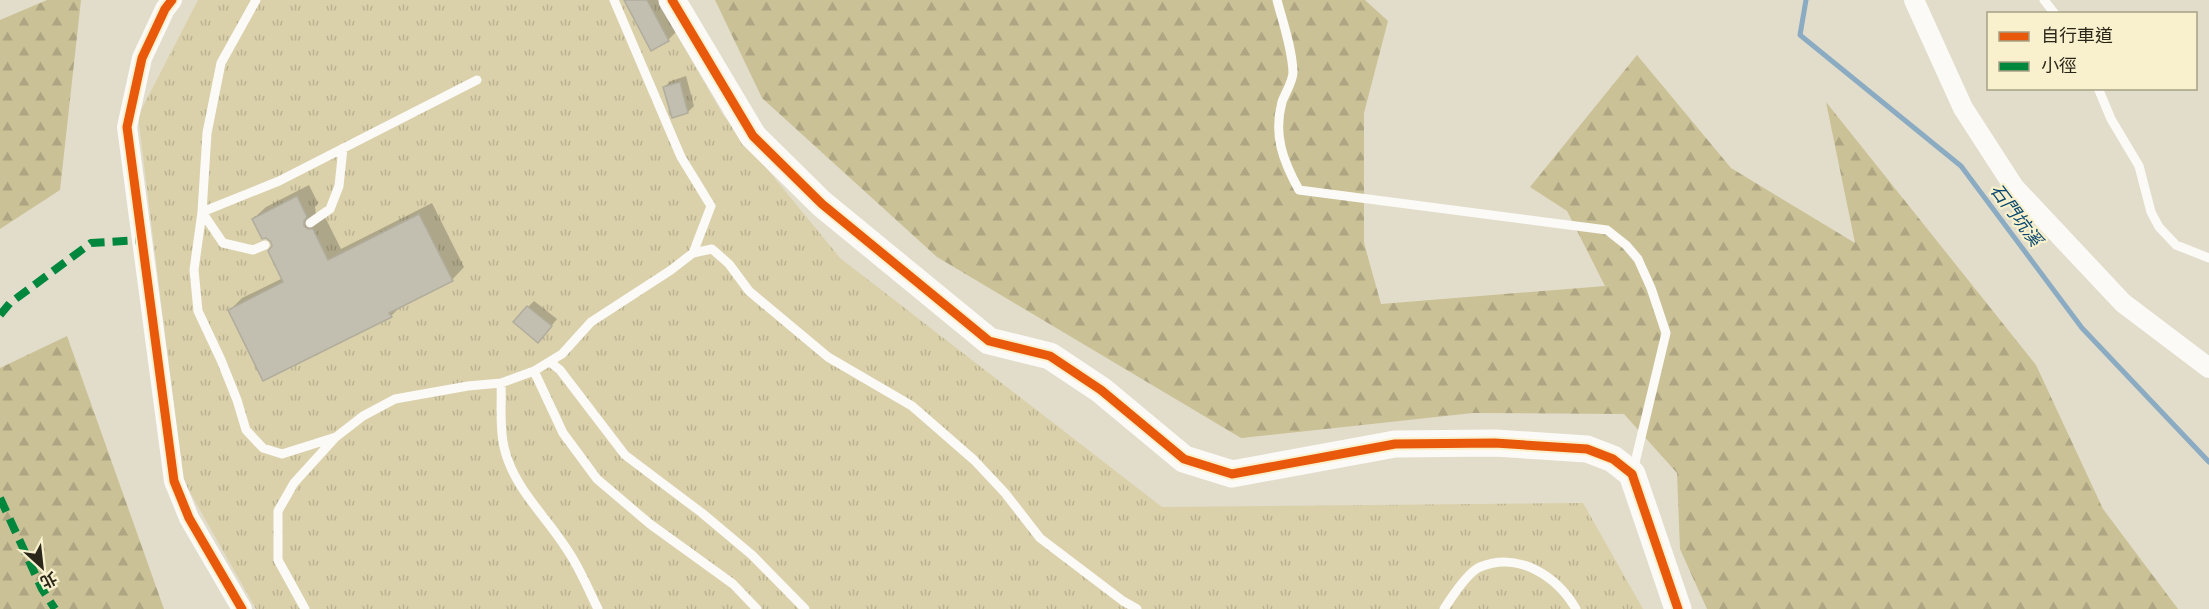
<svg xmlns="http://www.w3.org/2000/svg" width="2209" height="609" font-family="Manrope,'Noto Sans TC',sans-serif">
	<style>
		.grass { fill: url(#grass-tufts) }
		.forest { fill: url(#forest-firs) }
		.shadow { fill: #0003 }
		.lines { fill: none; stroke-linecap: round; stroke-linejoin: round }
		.stream { stroke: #8aabc2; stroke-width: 5 }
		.building { fill: #c2beb0; stroke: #b0ad9d; stroke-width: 1.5 }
		.lane { stroke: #fbfaf7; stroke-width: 9 }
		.street { stroke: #fbfaf7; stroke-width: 20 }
		.secondary { stroke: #fbfaf7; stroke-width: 27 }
		.quiet { stroke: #00873e; stroke-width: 8; stroke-dasharray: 15 8; stroke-linecap: butt }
		.cycleway-casing { stroke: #f9f1cd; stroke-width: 13 }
		.cycleway { stroke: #e8590c; stroke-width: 9 }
		.labels { text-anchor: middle; stroke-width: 4.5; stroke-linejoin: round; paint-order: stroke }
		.water-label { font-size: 18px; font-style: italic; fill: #07466e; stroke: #f9f1cd }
	</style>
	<defs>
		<pattern id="grass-tufts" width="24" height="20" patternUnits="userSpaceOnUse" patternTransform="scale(1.5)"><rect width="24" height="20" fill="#dad0aa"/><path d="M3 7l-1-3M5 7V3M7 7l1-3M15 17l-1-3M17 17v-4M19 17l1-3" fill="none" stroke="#bbb292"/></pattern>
		<pattern id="forest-firs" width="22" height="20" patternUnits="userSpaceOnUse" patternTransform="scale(1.5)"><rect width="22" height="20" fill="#cbc197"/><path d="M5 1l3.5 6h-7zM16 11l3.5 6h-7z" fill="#aea682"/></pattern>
	</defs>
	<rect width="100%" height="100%" fill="#e2ddca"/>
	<path class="grass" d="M198 0H657L723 115 840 258 1162 507 1583 503 1643 609H256L183 480 138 116Z"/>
	<path class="forest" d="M47 0H81L60 190 0 229V20Z
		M715 0H1365L1388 21 1364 113V243L1381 304 1605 286 1567 211 1530 187 1637 55 1731 168 1855 243 1826 102 2036 365 2103 509 2178 609H1707L1680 549 1677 473 1624 414 1473 413 1241 438 937 257 762 98Z
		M67 336 164 609H0V368Z"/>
	<path class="shadow" d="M625 0H662L678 30 669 39 652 48Z
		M686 76 694 106 688 112 664 87 671 81Z
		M309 185 318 203 315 207 316 214 325 217 341 249 432 203 464 267 452 280 403 304 391 316 230 310 242 298 283 278 272 241 253 219 266 207Z
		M534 301 557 319 544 335 528 307Z"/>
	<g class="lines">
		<path class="stream" d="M1806 0 1800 35 1961 166 2082 328 2209 462"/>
	</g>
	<path class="building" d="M624 0H647L669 41 651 51Z
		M680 82 688 113 672 118 663 87Z
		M297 196 307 217 304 221V226L308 229H313L328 260 419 214 453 281 389 313 392 317 263 381 228 310 283 282 268 251 272 246 271 242 266 238 262 239 252 219Z
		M527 306 552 326 538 343 513 322Z"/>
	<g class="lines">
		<path class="lane" d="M256 0 221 63 207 133 202 212 194 270 198 311 221 360 237 400 246 430 263 448 282 454 336 437 363 416 395 399 468 386 501 383 534 371 562 354 591 322 671 270 693 253 712 249 729 264 749 291 828 357 912 406 974 460 1005 493 1040 538 1123 601 1137 609
			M614 0 681 157 711 206 693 253
			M1277 0C1283 23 1292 48 1293 72 1293 82 1285 93 1282 102 1273 135 1283 161 1299 190L1607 230 1626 245 1638 259 1651 288 1666 333 1633 471
			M2044 0 2055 14
			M2098 88 2111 119 2139 166 2151 212 2159 227 2176 245 2209 258
			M310 223 330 209 339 186 343 148
			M265 245 253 250 223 243 202 212 279 181 477 80
			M550 362 560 370 625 455 702 513 752 555 805 609
			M534 371 563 433 597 479 650 524 733 584 757 609
			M501 383C502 404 499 426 504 447 513 487 545 515 566 548 579 566 588 589 598 609
			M305 609 278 560V511L294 483 334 439
			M1444 609C1451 598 1468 572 1480 567 1518 551 1557 576 1576 609"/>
		<path class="street" d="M172 0 165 9 142 58 127 127 174 481 189 518 242 609
			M1914 0 1963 108 2014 187 2123 303 2209 368"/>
		<path class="secondary" d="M672 0 753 136 822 204 989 341 1050 356 1101 390 1184 459 1232 474 1395 444 1495 443 1587 449 1613 459 1632 474 1678 609"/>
		<path class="quiet" d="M0 315 10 303 91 243 142 240
			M0 498 42 589 55 609"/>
		<g class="cycleway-casing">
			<path id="cycleway" d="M172 0 165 9 142 58 127 127 174 481 189 518 242 609
				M672 0 753 136 822 204 989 341 1050 356 1101 390 1184 459 1232 474 1395 444 1495 443 1587 449 1613 459 1632 474 1678 609"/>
		</g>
		<use href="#cycleway" class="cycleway"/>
	</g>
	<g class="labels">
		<g class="water-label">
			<text transform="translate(2016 215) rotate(53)" y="6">石門坑溪</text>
		</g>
	</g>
	<rect x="1987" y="12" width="210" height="78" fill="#f9f1cd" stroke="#a6a085" stroke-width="1.5"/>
	<rect x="1999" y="32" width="30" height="9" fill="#e8590c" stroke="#a6a085" stroke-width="1.5"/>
	<text x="2041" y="42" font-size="18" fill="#2a2619">自行車道</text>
	<rect x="1999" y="62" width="30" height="9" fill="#00873e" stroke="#a6a085" stroke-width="1.5"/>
	<text x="2041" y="72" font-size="18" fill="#2a2619">小徑</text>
	<g transform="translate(42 567) rotate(153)" stroke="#f9f1cd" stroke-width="4.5" paint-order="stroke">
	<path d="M0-4.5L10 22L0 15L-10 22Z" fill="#2a2619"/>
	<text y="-9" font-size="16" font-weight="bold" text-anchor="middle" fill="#2a2619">北</text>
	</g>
</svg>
